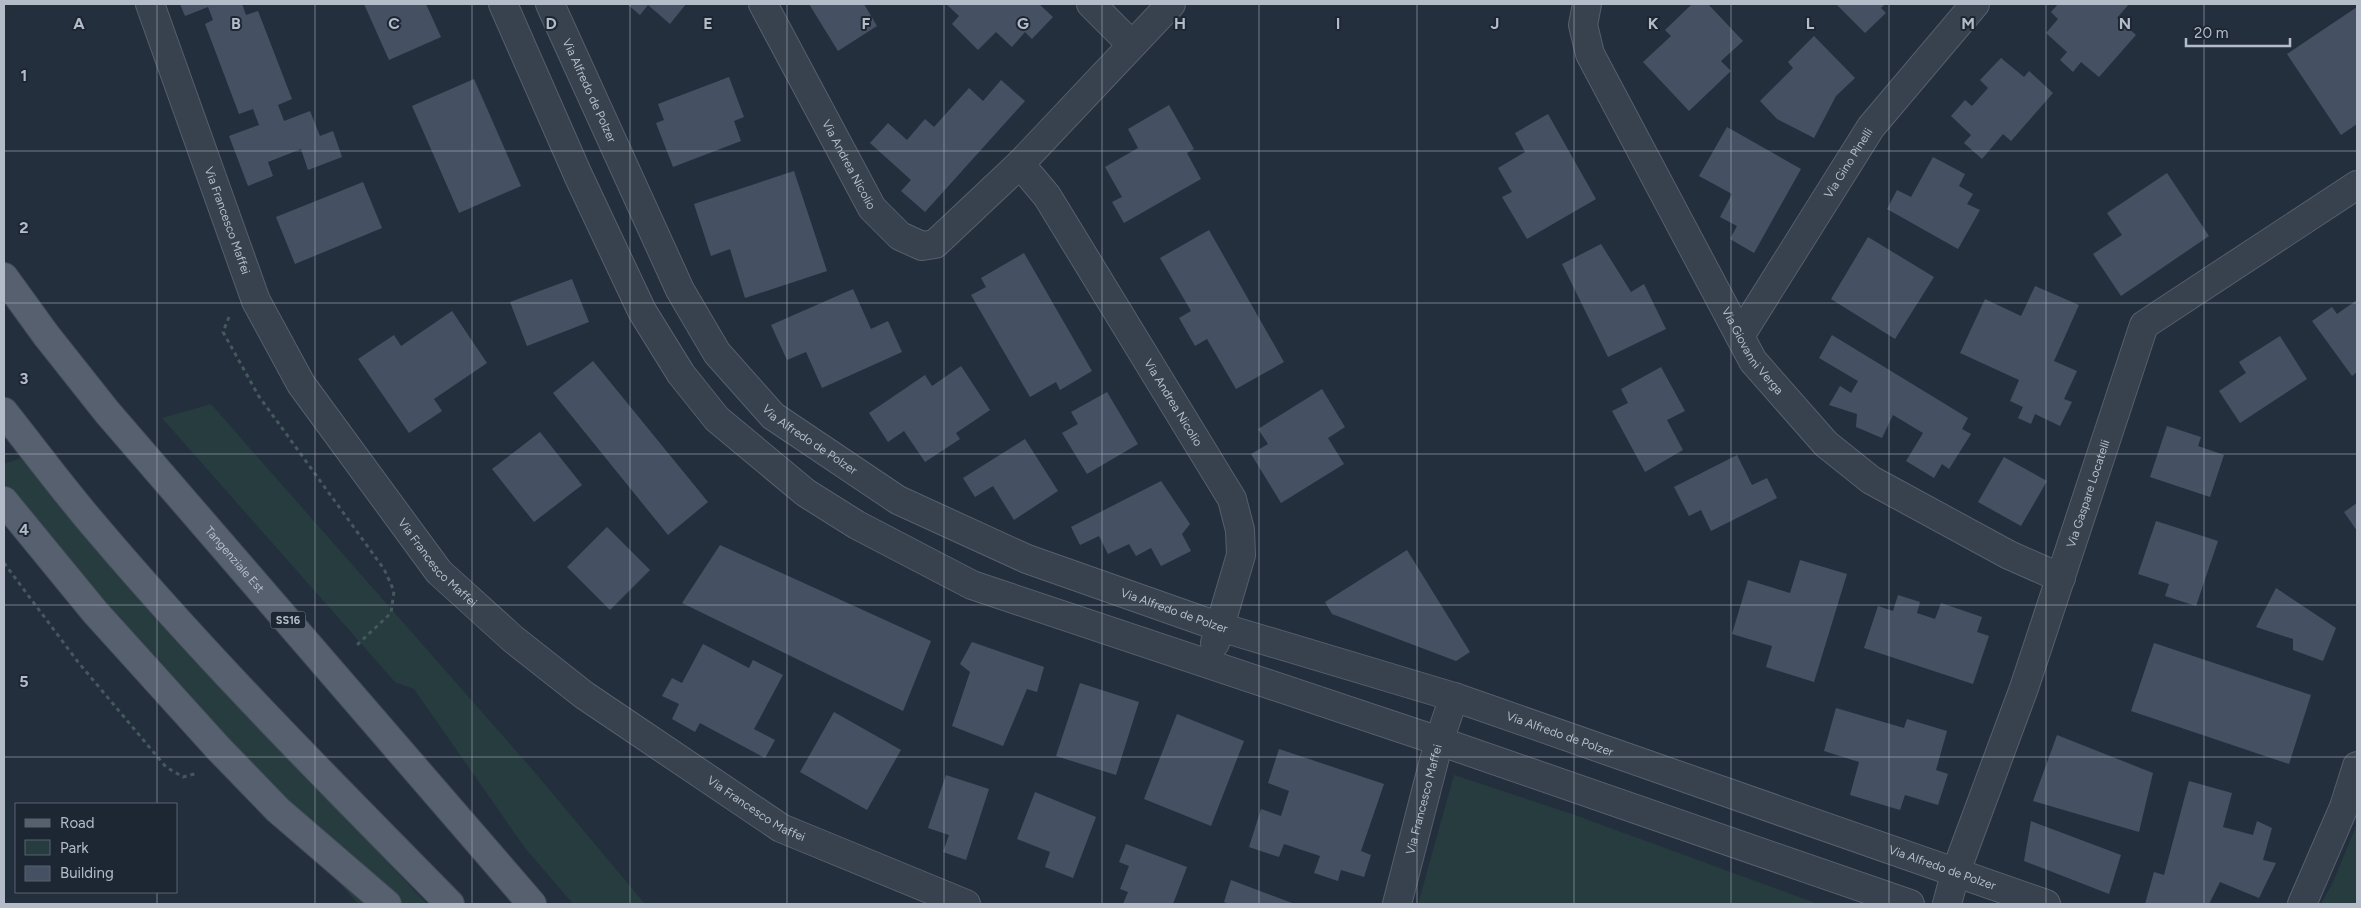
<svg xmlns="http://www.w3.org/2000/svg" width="2361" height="908" font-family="Figtree,sans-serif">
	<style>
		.green { fill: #263c3f }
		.building { fill: #455162 }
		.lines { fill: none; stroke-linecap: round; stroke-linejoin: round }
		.minor-casing { stroke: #565f6c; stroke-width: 30 }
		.major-casing { stroke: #414a57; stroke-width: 30 }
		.path { stroke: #44595c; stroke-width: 3; stroke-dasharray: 4 4; stroke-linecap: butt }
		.minor { stroke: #38414e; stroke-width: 28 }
		.major { stroke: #56606e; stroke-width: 28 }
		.grid { fill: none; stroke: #b4bcc9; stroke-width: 1; stroke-opacity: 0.55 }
		.labels { text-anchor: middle; stroke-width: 4; stroke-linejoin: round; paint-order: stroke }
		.shield { fill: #1d2633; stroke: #878f9c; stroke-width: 1 }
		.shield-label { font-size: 11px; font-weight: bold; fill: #b4bcc9 }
		.street-label { font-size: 12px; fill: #b4bcc9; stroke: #1d2633 }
		.grid-label { font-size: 16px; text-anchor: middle; font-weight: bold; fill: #b4bcc9; stroke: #1d2633; stroke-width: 4; stroke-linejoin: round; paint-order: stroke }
	</style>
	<rect width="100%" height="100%" fill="#242f3e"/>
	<path class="green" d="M211 404 532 769 645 904H573L525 848 414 689 395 682 162 418Z
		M27 456C162 604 289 759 427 904H358L4 496V464Z
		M1454 775 1572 814 1818 904H1418Z
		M2357 824V904H2321L2333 882Z"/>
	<path class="building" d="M180 4H242L246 15 258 11 292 99 278 105 284 121 310 111 320 136 333 131 342 157 308 170 301 149 268 162 273 176 248 186 229 136 259 125 253 109 239 114 205 24 213 20 208 7 185 16Z
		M364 4H426L441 37 389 60Z
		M627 4H686L670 24 648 5 640 15Z
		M809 4H864L877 26 838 51Z
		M946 4H1039L1053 17 1032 39 1025 32 1012 47 996 32 978 50 952 24 959 16Z
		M1692 4H1708L1743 41 1721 61 1731 71 1689 111 1643 62 1671 36 1665 30Z
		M1836 4H1885L1881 8 1886 13 1865 33Z
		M2058 4H2129L2117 18 2136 35 2099 77 2081 62 2073 72 2060 60 2067 52 2046 33 2058 19 2051 12Z
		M2357 7V124L2341 135 2287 54Z
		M1814 36 1855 78 1836 96 1814 138 1777 119 1760 101 1793 68 1788 62Z
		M2001 58 2024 77 2029 71 2053 93 2011 141 2003 134 1982 159 1964 143 1971 135 1951 116 1965 100 1972 106 1988 88 1980 80Z
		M729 77 744 117 734 121 741 141 673 167 656 123 664 120 658 104Z
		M474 79 521 186 459 213 412 106Z
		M1001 80 1025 101 925 212 901 191 911 180 870 143 888 123 907 140 925 119 934 127 969 88 983 101Z
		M1169 105 1194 149 1187 153 1201 179 1124 223 1112 202 1122 197 1105 167 1138 148 1128 129Z
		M1548 114 1596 199 1527 239 1502 197 1512 192 1498 168 1525 152 1515 133Z
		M1727 127 1801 169 1754 253 1730 239 1737 226 1720 217 1732 194 1699 176Z
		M1933 157 1965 174 1959 186 1973 194 1967 204 1980 210 1958 249 1887 209 1897 190 1911 197Z
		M794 171 827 271 745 298 730 249 711 256 694 204Z
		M2167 173 2209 236 2121 296 2093 254 2122 235 2107 213Z
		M363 182 382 228 295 264 276 217Z
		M1209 230 1284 362 1236 389 1207 339 1195 346 1179 318 1191 311 1160 258Z
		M1868 237 1934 277 1895 339 1831 299Z
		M1601 244 1631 292 1644 284 1666 329 1608 357 1562 264Z
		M1024 253 1092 371 1060 390 1056 382 1030 397 971 295 986 287 981 278Z
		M572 279 589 322 527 346 510 302Z
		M2035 286 2079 305 2054 361 2077 371 2064 399 2072 402 2060 426 2035 414 2031 424 2018 418 2023 407 2010 401 2019 380 1960 353 1985 299 2021 316Z
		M853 289 871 329 888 321 902 352 822 388 806 352 787 360 771 325Z
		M2357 300V372L2352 376 2312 321 2332 307 2337 314Z
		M452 311 487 363 434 399 442 411 409 433 358 359 394 335 401 346Z
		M1832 335 1968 418 1962 429 1971 434 1949 469 1942 464 1934 478 1906 461 1923 433 1893 415 1882 438 1856 427 1857 414 1829 405 1840 386 1851 393 1858 381 1819 358Z
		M2280 336 2307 379 2240 423 2219 391 2246 373 2239 362Z
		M593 361 708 502 668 535 553 393Z
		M961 366 990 410 956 433 960 439 925 462 904 431 888 442 869 413 925 375 932 386Z
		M1661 367 1685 411 1667 420 1683 450 1645 472 1612 411 1628 403 1621 389Z
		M1322 389 1345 427 1328 438 1344 464 1281 503 1251 454 1268 444 1258 429Z
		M1107 392 1138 444 1087 474 1062 433 1078 424 1071 412Z
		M2167 426 2201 437 2198 446 2224 455 2210 497 2150 477Z
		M540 432 582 485 534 522 492 469Z
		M1025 439 1058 491 1014 520 993 486 975 497 963 478Z
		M1737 455 1752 485 1767 478 1777 498 1711 531 1701 510 1689 516 1674 487Z
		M2004 457 2047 481 2021 526 1978 502Z
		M1161 481 1190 524 1182 534 1191 551 1161 566 1151 548 1136 556 1129 544 1108 554 1099 536 1080 545 1071 527Z
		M2357 503V531L2344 512Z
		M2156 521 2218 541 2196 606 2165 596 2169 584 2138 574Z
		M607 527 650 570 610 610 567 567Z
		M720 545 931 641 903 711 682 603Z
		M1407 550 1470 652 1456 661 1332 614 1325 602Z
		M1800 560 1847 574 1814 682 1766 667 1772 646 1732 634 1748 580 1790 593Z
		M2276 588 2336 628 2323 661 2293 650V639L2256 627Z
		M1898 595 1920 602 1917 613 1935 619 1941 603 1982 617 1977 632 1989 636 1973 684 1864 648 1878 606 1893 611Z
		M972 642 1044 667 1037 692 1027 689 1003 746 952 726 970 672 960 664Z
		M2154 643 2311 695 2289 764 2131 711Z
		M703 644 749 668 753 660 783 675 754 729 775 740 765 758 700 723 695 732 672 719 679 704 662 696 672 678 682 683Z
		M1080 683 1139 702 1116 775 1056 756Z
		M1836 708 1904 728 1907 719 1947 731 1936 770 1948 774 1938 805 1905 795 1900 810 1850 795 1859 762 1824 751Z
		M834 712 901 750 867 810 800 772Z
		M1177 714 1244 741 1211 826 1144 799Z
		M2057 735 2153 773 2139 832 2033 801Z
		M1279 749 1384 784 1361 851 1371 855 1364 877 1341 870 1338 881 1314 873 1320 856 1284 844 1279 857 1249 847 1261 809 1281 816 1289 791 1268 783Z
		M946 775 989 789 966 860 943 852 949 835 928 828Z
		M2189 781 2232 793 2223 827 2253 835 2257 821 2272 828 2263 860 2276 863 2259 898 2220 882 2209 904H2145L2154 872 2164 875Z
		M1035 792 1096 817 1073 878 1045 867 1050 852 1017 839Z
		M2031 821 2121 855 2109 894 2024 861Z
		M1126 844 1187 867 1173 904H1123L1128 892 1120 889 1129 866 1119 862Z
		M1231 880 1295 904H1230L1224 902Z"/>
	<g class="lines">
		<g class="minor-casing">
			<g id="minor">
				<path id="s1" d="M150 4 256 301 301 384 439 572 513 639 584 695 781 828 966 904"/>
				<path d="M503 4 578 175 642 311 681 374 717 419 806 493 857 525 972 585 1439 741 1910 904"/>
				<path id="s2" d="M550 4 680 290 717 353 773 416 898 500 1027 559 1220 627 1454 697 2046 904"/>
				<path id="s3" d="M763 4 872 208 900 236 922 246 935 244 1020 164 1171 4"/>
				<path d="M1091 4 1132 45"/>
				<path id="s4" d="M1587 4 1583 25 1590 54 1753 361 1826 444 1871 480 2009 555 2061 578"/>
				<path id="s5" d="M1020 164 1047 196 1232 499 1240 530 1241 555 1215 643"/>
				<path id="s6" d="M1740 336 1871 127 1975 4"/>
				<path id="s7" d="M1397 904 1439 741 1454 697"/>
				<path id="s8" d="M1947 904 1955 874 2024 688 2144 325 2357 185"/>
				<path d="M2302 904 2344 807 2357 766"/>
			</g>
		</g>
		<g class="major-casing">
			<g id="major">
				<path id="s9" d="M4 277 46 335 107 412 532 904"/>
				<path d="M4 412C35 451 65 492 98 530 209 661 330 782 450 904"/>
				<path d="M4 501 95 612 218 748 278 810 387 904"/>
			</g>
		</g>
		<path class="path" d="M229 317 223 332 258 395 384 569 394 591 391 613 357 645
			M4 563 78 662 166 767 183 777 198 773"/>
		<use href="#minor" class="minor"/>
		<use href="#major" class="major"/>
	</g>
	<path class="grid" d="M157 4V804M315 4V904M472 4V904M630 4V904M787 4V904M944 4V904M1102 4V904M1259 4V904M1417 4V904M1574 4V904M1731 4V904M1889 4V904M2046 4V904M2204 4V904M4 151H2357M4 303H2357M4 454H2357M4 605H2357M4 757H2357M157 892V904"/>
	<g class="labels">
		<rect class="shield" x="270.5" y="611.5" width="35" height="17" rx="4"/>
		<g class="shield-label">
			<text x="288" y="624">SS16</text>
		</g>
		<g class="street-label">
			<text dy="4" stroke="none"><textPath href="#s2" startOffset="95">Via Alfredo de Polzer</textPath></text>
			<text dy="4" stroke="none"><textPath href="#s6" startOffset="204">Via Gino Pinelli</textPath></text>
			<text dy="4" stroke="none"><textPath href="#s3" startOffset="182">Via Andrea Nicolio</textPath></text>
			<text dy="4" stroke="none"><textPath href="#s1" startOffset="230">Via Francesco Maffei</textPath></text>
			<text dy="4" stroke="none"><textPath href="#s4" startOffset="390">Via Giovanni Verga</textPath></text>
			<text dy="4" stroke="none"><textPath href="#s5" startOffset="284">Via Andrea Nicolio</textPath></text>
			<text dy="4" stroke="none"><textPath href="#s2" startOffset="515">Via Alfredo de Polzer</textPath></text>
			<text dy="4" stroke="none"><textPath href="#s8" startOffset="434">Via Gaspare Locatelli</textPath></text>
			<text dy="4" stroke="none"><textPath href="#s9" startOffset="365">Tangenziale Est</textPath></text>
			<text dy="4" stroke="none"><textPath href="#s1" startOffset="635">Via Francesco Maffei</textPath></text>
			<text dy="4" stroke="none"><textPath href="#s2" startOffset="920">Via Alfredo de Polzer</textPath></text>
			<text dy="4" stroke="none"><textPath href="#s2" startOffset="1325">Via Alfredo de Polzer</textPath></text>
			<text dy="4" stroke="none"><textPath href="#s7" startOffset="108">Via Francesco Maffei</textPath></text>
			<text dy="4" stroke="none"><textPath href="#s1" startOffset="1040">Via Francesco Maffei</textPath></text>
			<text dy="4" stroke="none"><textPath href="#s2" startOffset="1730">Via Alfredo de Polzer</textPath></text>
		</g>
	</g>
	<g class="grid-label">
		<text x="79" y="29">A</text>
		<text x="236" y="29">B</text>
		<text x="394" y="29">C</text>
		<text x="551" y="29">D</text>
		<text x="708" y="29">E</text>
		<text x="866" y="29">F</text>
		<text x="1023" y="29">G</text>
		<text x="1180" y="29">H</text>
		<text x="1338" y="29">I</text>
		<text x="1495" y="29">J</text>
		<text x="1653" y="29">K</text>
		<text x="1810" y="29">L</text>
		<text x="1968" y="29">M</text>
		<text x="2125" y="29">N</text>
		<text x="24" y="81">1</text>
		<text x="24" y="233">2</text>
		<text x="24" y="384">3</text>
		<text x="24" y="535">4</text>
		<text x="24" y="687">5</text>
	</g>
	<rect width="2361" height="908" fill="none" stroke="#b4bcc9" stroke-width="10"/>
	<rect x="15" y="803" width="162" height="90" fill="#1d2633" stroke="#59626f"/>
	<rect x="25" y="819" width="25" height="8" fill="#56606e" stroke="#59626f"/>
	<text x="60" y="828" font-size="15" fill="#b4bcc9">Road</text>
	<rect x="25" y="840" width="25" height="15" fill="#263c3f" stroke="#59626f"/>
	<text x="60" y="853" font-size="15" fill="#b4bcc9">Park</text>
	<rect x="25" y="866" width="25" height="15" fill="#455162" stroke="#59626f"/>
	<text x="60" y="878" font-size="15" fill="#b4bcc9">Building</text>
	<path d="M2186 38v8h104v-8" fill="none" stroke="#b4bcc9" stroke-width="2.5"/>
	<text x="2194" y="38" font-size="15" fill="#b4bcc9" stroke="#1d2633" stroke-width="4" paint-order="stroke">20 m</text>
</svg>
